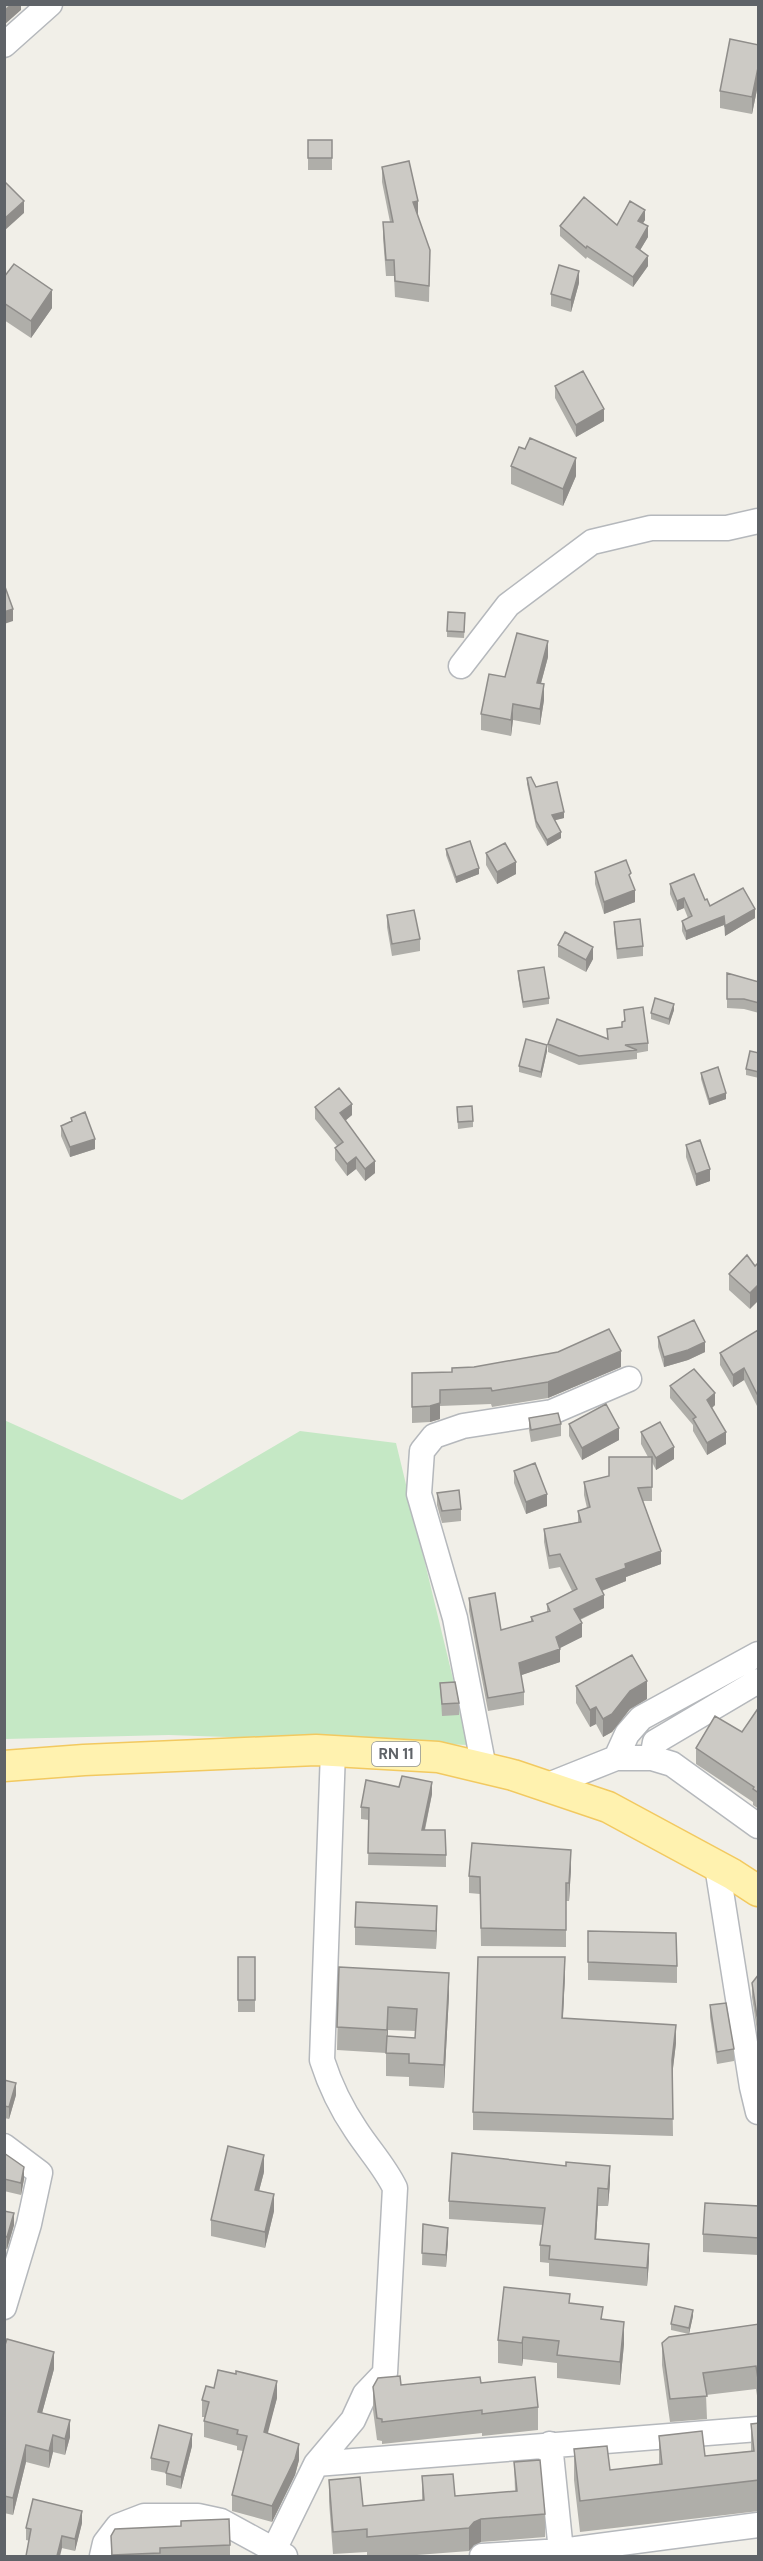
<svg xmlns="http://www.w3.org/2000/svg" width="763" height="2561" font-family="'DM Sans',sans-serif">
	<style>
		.green { fill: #c5e8c5 }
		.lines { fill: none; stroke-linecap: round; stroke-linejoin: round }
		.minor-casing { stroke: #b5b8bc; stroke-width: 27 }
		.major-casing { stroke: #f2c960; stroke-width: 33 }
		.minor { stroke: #fff; stroke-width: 24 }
		.major { stroke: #fff2af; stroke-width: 30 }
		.wall { fill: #afaea9; fill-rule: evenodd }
		.shaded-wall { fill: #8f8d8a }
		.building { fill: #cccac5; stroke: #8f8d8a; stroke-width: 1.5 }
		.labels { text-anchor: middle; stroke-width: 5; stroke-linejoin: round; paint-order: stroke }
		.shield { fill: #fff; stroke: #8f9295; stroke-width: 1.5 }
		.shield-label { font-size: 15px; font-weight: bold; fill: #5f6368 }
	</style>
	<rect width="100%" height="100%" fill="#f1efe8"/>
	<path class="green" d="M4 1420 182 1500 300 1431 396 1443 469 1745 169 1735 5 1739Z"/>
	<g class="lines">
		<g class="minor-casing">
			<path id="minor" d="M4 45 50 4
				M461 666 508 605 592 542 651 528H727L758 521
				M616 1758 627 1734 641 1718 758 1654
				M652 1758 655 1742 758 1681
				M484 1768 455 1618 419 1494 422 1451 434 1436 463 1426 552 1412 629 1379
				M546 1786 616 1758H652L672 1764 758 1826
				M717 1866 752 2087 758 2112
				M4 2146 40 2173 29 2224 4 2307
				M550 2444 561 2551
				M316 2464 758 2429
				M102 2556 105 2543 118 2526 144 2516H198L221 2521 285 2556
				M271 2556 316 2464 353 2420 365 2394 385 2373 395 2188C385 2167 369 2150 356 2130 341 2108 330 2085 322 2060L333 1751
				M482 2556 561 2551 758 2525"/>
		</g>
		<g class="major-casing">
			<path id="major" d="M4 1766 84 1760 316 1750 438 1757 513 1775 608 1807 732 1874 758 1891"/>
		</g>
		<use href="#minor" class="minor"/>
		<use href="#major" class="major"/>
	</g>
	<path class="wall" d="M759 45V80L752 114 720 108V91Z
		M308 140H332V170H308Z
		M382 167 418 217 430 250 429 302 395 297 394 276H386L383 238V222H390L382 182Z
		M645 220 643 223 648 237 640 250 648 266 633 287 587 257 586 259 560 236V226L617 225Z
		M4 277 52 308 31 338 4 320Z
		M579 283 571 312 551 306V294Z
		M555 386 604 421 576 437 555 398Z
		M525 449 576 476 563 506 511 484V466Z
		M465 619 464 638 447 637V631Z
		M548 657 541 683 544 700 540 725 513 720 511 736 481 730V714L505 677Z
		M527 778 536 787 564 818 555 820 561 838 547 846 536 827 527 784Z
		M446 849 479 874 456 883 446 855Z
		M486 853 516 874 497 884 486 865Z
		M595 872 631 881 635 902 604 914 595 884Z
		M670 884 705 900 710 906 755 918 725 936 724 925 686 940 682 931V921L688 918 684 908 677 911 670 894Z
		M387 915 420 939V951L392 956 387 927Z
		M614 922 643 946V956L617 959 614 931Z
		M558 945 593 959 586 972 558 957Z
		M518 971 549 998V1004L523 1008 518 977Z
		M727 973 759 982V1013L744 1009 727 1008Z
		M624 1010 648 1043V1051L637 1053V1059L579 1065 548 1052V1044L607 1039V1029L622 1027V1022L624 1021Z
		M674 1010 669 1025 651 1019V1013Z
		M547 1051 541 1078 519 1072V1066Z
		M759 1053V1078L746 1075V1069Z
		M701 1073 726 1099 709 1105 701 1079Z
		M315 1107 352 1115 345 1121 375 1173 365 1181 356 1169 347 1176 335 1160V1148L337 1146 315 1119Z
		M457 1107 473 1121V1127L458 1129Z
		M71 1118 95 1149 70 1157 61 1136V1126L71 1121Z
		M686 1145 710 1181 696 1186 686 1157Z
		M755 1266 750 1309 729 1290V1274Z
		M759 1331V1406H757L744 1380 733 1387 720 1365V1353Z
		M658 1337 705 1352 688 1360 664 1367 658 1347Z
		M621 1367 548 1398 492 1407 491 1404 440 1406V1419L430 1422 412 1423V1373Z
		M670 1386 715 1405 712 1408 726 1444 707 1455 693 1431V1425L670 1398Z
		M529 1418 561 1424V1436L531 1442 529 1430Z
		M569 1424 619 1440 582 1460 569 1436Z
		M641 1432 674 1459 656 1470 652 1462V1501H643L661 1564 626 1577V1581L602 1591 604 1608 580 1620 582 1637 560 1648V1662L521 1675 524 1692V1705L488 1711 469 1611V1598L501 1630 531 1622V1617L547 1612V1604L572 1591 560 1567 549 1569 544 1542V1529L578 1522V1511L587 1508 584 1495V1482L609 1476 648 1457 641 1444Z
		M514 1471 547 1506 526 1514 514 1483Z
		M437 1493 461 1509V1521L442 1523 437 1505Z
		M440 1683 459 1703V1715L442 1716Z
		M576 1686 647 1699 630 1709 612 1732 603 1737 596 1724 590 1727 576 1703Z
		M759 1707V1809L753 1805V1802L696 1764V1748L742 1732Z
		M432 1794 425 1830 446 1855V1867L368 1865 369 1820 361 1819V1807Z
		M571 1868 569 1901H566V1947L481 1946 480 1894 469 1893V1876Z
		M437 1923 436 1949 355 1945V1927Z
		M588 1931 677 1966V1983L588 1980Z
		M238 1957H255V2012H238Z
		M339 1967 449 1995 444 2088 409 2086V2077L386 2076V2053L337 2050ZM388 2030 416 2031 415 2038 388 2036Z
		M565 1974 563 2018 676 2043 672 2075 673 2136 473 2130V2112Z
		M759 1974V2031H757L752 1997V1983Z
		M710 2005 734 2049V2061L717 2064 710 2017Z
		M4 2080 16 2095 9 2119 4 2118Z
		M4 2153 24 2179 21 2195 4 2191Z
		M264 2172 259 2191 274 2211 265 2248 211 2236V2220Z
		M610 2183 608 2206H598L596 2239 649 2261 647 2286 549 2276V2263L540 2262V2245L543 2225 449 2219V2201Z
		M759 2206V2255L703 2252V2234Z
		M4 2211 14 2225 7 2249 4 2248Z
		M423 2224 448 2240 446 2267 422 2265Z
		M570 2304 603 2319 624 2344 620 2385 557 2378V2363L523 2359 522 2366 498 2363V2340Z
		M693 2316 689 2334 759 2324V2409L756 2389 706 2395 707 2419 670 2422 662 2365V2343L689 2334 671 2330V2324Z
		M4 2348 54 2369 42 2413 70 2437 65 2455 53 2452 49 2468 26 2462 13 2515 4 2513Z
		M481 2383 538 2407V2430L482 2436V2433L382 2444V2441L377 2440 373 2410V2387L401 2385Z
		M214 2388 277 2398 267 2433 299 2460 295 2475 272 2522 232 2511V2495L243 2451 237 2450V2446L204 2437V2421L205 2417H202V2400Z
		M759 2423V2511L580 2532 574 2480V2449L610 2470 659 2465V2436L705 2456 751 2451V2424Z
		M192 2446 181 2489 166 2485V2473L151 2470V2458Z
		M514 2462 545 2514V2537L481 2542 474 2545 469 2551 404 2556H367V2552L333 2554 329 2502V2480L363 2506 422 2500V2476L455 2496 515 2491Z
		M82 2523 75 2551 26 2540V2528Z
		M111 2536 230 2545V2556H111Z"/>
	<path class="shaded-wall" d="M12 4H21V10L4 25V11Z
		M759 63V80L752 114V97Z
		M24 201V213L4 231V219Z
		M418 201V217L413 202Z
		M645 210V220L638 231V221Z
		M648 226V237L636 257V247Z
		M648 256V266L633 287V277Z
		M579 271V283L571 312V300Z
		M52 290V308L31 338V321Z
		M604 409V421L576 437V425Z
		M576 458V476L563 506V489Z
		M13 609V621L4 624V612Z
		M548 641V657L537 698V683Z
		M544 684V700L540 725V709Z
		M513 704V720L511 736V720Z
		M564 812V818L552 821V815Z
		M561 832V838L547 846V840Z
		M516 862V874L497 884V872Z
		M479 868V874L456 883V877Z
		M635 890V902L604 914V902Z
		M684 898V908L677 911V901Z
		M755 909V918L725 936V926Z
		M724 916V925L686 940V931Z
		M593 947V959L586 972V960Z
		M674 1004V1010L669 1025V1019Z
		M547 1045V1051L541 1078V1072Z
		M726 1093V1099L709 1105V1099Z
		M352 1104V1115L340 1125V1113Z
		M95 1139V1149L70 1157V1147Z
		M356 1157V1169L347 1176V1164Z
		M375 1161V1173L365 1181V1169Z
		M710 1169V1181L696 1186V1174Z
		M759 1284V1300L750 1309V1293Z
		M705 1342V1352L688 1360 664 1367V1357Z
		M621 1351V1367L548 1398V1382Z
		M744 1368V1380L733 1387V1375Z
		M715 1393V1405L707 1412V1400Z
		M757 1394H759V1406H757Z
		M440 1403V1419L430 1422V1406Z
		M619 1428V1440L582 1460V1448Z
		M726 1432V1444L707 1455V1443Z
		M674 1447V1459L656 1470V1458Z
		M547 1494V1506L526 1514V1502Z
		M661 1551V1564L626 1577V1581L596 1593V1579L625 1564Z
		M604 1595V1608L574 1622V1609Z
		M582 1623V1637L556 1650V1637Z
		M560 1649V1662L519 1676V1663Z
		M647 1681V1699L630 1709 612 1732 603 1737V1719L630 1691Z
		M596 1707V1724L590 1727V1710Z
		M432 1782V1794L422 1842V1830Z
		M571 1850V1868L569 1901V1883Z
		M437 1906V1923L436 1949V1931Z
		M565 1957V1974L562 2035V2018Z
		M449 1973V1995L444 2088V2065Z
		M388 2007V2030L387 2053V2030Z
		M676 2025V2043L672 2077V2060Z
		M16 2083V2095L9 2119V2107Z
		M264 2155V2172L255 2206V2190Z
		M610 2166V2183L608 2206V2189Z
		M24 2167V2179L21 2195V2183Z
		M598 2188V2206L595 2256V2239Z
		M274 2194V2211L265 2248V2232Z
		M14 2213V2225L7 2249V2237Z
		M448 2228V2240L446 2267V2255Z
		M649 2244V2261L647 2286V2268Z
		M693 2310V2316L689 2334V2328Z
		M624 2322V2344L620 2385V2362Z
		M523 2337V2359L522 2366V2343Z
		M54 2352V2369L38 2428V2412Z
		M277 2381V2398L264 2448V2432Z
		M70 2420V2437L65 2455V2439Z
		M192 2434V2446L181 2489V2477Z
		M53 2435V2452L49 2468V2451Z
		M299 2444V2460L295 2475 272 2522V2506Z
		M26 2445V2462L13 2515V2498Z
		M82 2511V2523L75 2551V2539Z
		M481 2519V2542L474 2545 469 2551V2528L474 2522Z
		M62 2536V2548L60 2556H57Z"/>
	<path class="building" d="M4 4H12L4 11Z
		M730 39 759 45V63L752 97 720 91Z
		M308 140H332V158H308Z
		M409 161 418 201 413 202 430 250 429 286 395 281 394 260H386L383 222H393L382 167Z
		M4 181 24 201 4 219Z
		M584 197 617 225 630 201 645 210 638 221 648 226 636 247 648 256 633 277 587 246 586 248 560 226Z
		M14 264 52 290 31 321 4 303V277Z
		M559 265 579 271 571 300 551 294Z
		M583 371 604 409 576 425 555 386Z
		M530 438 576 458 563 489 511 466 519 447 525 449Z
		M4 584 13 609 4 612Z
		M448 612 465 613 464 632 447 631Z
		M517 633 548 641 537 683 544 684 540 709 513 704 511 720 481 714 489 674 505 677Z
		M531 777 536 787 557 782 564 812 552 815 561 832 547 840 536 821 527 778Z
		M470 841 479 868 456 877 446 849Z
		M505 843 516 862 497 872 486 853Z
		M626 860 631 873 629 875 635 890 604 902 595 872Z
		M694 874 705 900 707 899 710 906 743 888 755 909 725 926 724 916 686 931 682 921 692 916 684 898 677 901 670 884Z
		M414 910 420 939 392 944 387 915Z
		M640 919 643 946 617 949 614 922Z
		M565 932 593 947 586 960 558 945Z
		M544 967 549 998 523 1002 518 971Z
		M727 973 759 982V1003L744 999H727Z
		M655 998 674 1004 669 1019 651 1013Z
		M643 1007 648 1043 625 1045 637 1050 579 1056 548 1044 557 1019 608 1039 607 1029 622 1027V1022L625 1021 624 1010Z
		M526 1039 547 1045 541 1072 519 1066Z
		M750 1051 759 1053V1072L746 1069Z
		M718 1067 726 1093 709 1099 701 1073Z
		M339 1088 352 1104 340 1113 375 1161 365 1169 356 1157 347 1164 335 1148 343 1142 315 1107Z
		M472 1106 473 1121 458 1122 457 1107Z
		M85 1112 95 1139 70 1147 61 1126 72 1121 71 1118Z
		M700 1140 710 1169 696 1174 686 1145Z
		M747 1255 755 1266 759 1262V1284L750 1293 729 1274Z
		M694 1320 705 1342 688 1350 664 1357 658 1337Z
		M609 1329 621 1351 548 1382 492 1391 491 1388 440 1390V1403L430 1406 412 1407V1373L452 1372V1368L474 1367 558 1352Z
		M758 1330 759 1394H757L744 1368 733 1375 720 1353Z
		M694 1369 715 1393 707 1400 726 1432 707 1443 693 1419 696 1417 670 1386Z
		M606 1404 619 1428 582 1448 569 1424Z
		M558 1413 561 1424 531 1430 529 1418Z
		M660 1422 674 1447 656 1458 641 1432Z
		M609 1457H652V1487L638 1488 661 1551 625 1564 626 1568 596 1579 604 1595 574 1609 582 1623 556 1637 560 1649 519 1663 524 1692 488 1698 469 1598 495 1593 501 1630 533 1621 531 1617 550 1611 547 1604 577 1589 560 1554 549 1556 544 1529 581 1522 578 1511 590 1507 584 1482 609 1476Z
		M535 1463 547 1494 526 1502 514 1471Z
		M459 1490 461 1509 442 1511 437 1493Z
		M632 1655 647 1681 630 1691 612 1714 603 1719 596 1707 590 1710 576 1686Z
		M455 1682 459 1703 442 1704 440 1683Z
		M759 1707V1793L753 1789 754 1787 696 1748 715 1716 742 1732Z
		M402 1776 432 1782 422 1830H445L446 1855 368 1853 369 1808 361 1807 366 1780 399 1787Z
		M472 1843 571 1850 569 1883H566V1930L481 1928 480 1877 469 1876Z
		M356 1902 437 1906 436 1931 355 1927Z
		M588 1931 676 1933 677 1966 588 1962Z
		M238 1957H255V2000H238Z
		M478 1957H565L562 2018 676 2025 672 2060 673 2119 473 2112Z
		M339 1967 449 1973 444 2065 409 2063V2054L386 2053 387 2036 415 2038 417 2009 388 2007 387 2030 337 2027Z
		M759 1974V2017L757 2016 752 1983Z
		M726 2003 734 2049 717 2052 710 2005Z
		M4 2080 16 2083 9 2107 4 2106Z
		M228 2146 264 2155 255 2190 274 2194 265 2232 211 2220Z
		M4 2153 24 2167 21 2183 4 2179Z
		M452 2153 566 2166V2162L610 2166 608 2189 598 2188 595 2239 649 2244 647 2268 549 2259 550 2246 540 2245 545 2208 449 2201Z
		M705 2203 759 2206V2238L703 2234Z
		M4 2211 14 2213 7 2237 4 2236Z
		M423 2224 448 2228 446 2255 422 2253Z
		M504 2287 570 2294 569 2303 603 2307 601 2319 624 2322 620 2362 557 2355 559 2341 523 2337 522 2343 498 2340Z
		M675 2306 693 2310 689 2328 671 2324Z
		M759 2324V2386L756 2366 703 2373 707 2396 670 2399 662 2343 669 2337Z
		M7 2339 54 2352 38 2412 70 2420 65 2439 53 2435 49 2451 26 2445 13 2498 4 2496V2348Z
		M218 2370 236 2374V2371L277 2381 264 2432 299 2444 295 2459 272 2506 232 2495 247 2436 237 2434 238 2430 204 2421 209 2402 202 2400 206 2386 214 2388Z
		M400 2376 401 2385 480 2377 481 2383 535 2377 538 2407 482 2414V2410L382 2422V2419L377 2418 373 2387 378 2378Z
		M759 2423V2480L580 2501 574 2449 607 2446 610 2470 662 2464 659 2436 702 2431 705 2456 754 2451 751 2424Z
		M159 2425 192 2434 181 2477 166 2473 169 2462 151 2458Z
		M540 2460 545 2514 481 2519 474 2522 469 2528 367 2537V2529L333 2532 329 2480 360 2477 363 2506 424 2500 422 2476 453 2474 455 2496 517 2491 514 2462Z
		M33 2499 82 2511 75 2539 62 2536 57 2556H26L31 2529 26 2528Z
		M229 2519 230 2545 160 2548V2553L112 2555 111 2536 115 2529 181 2526V2521Z"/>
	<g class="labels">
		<rect class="shield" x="372" y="1742" width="48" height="24" rx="4.5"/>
		<g class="shield-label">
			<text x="396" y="1759">RN 11</text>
		</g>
	</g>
	<rect width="763" height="2561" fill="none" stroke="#5f6368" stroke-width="12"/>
</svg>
